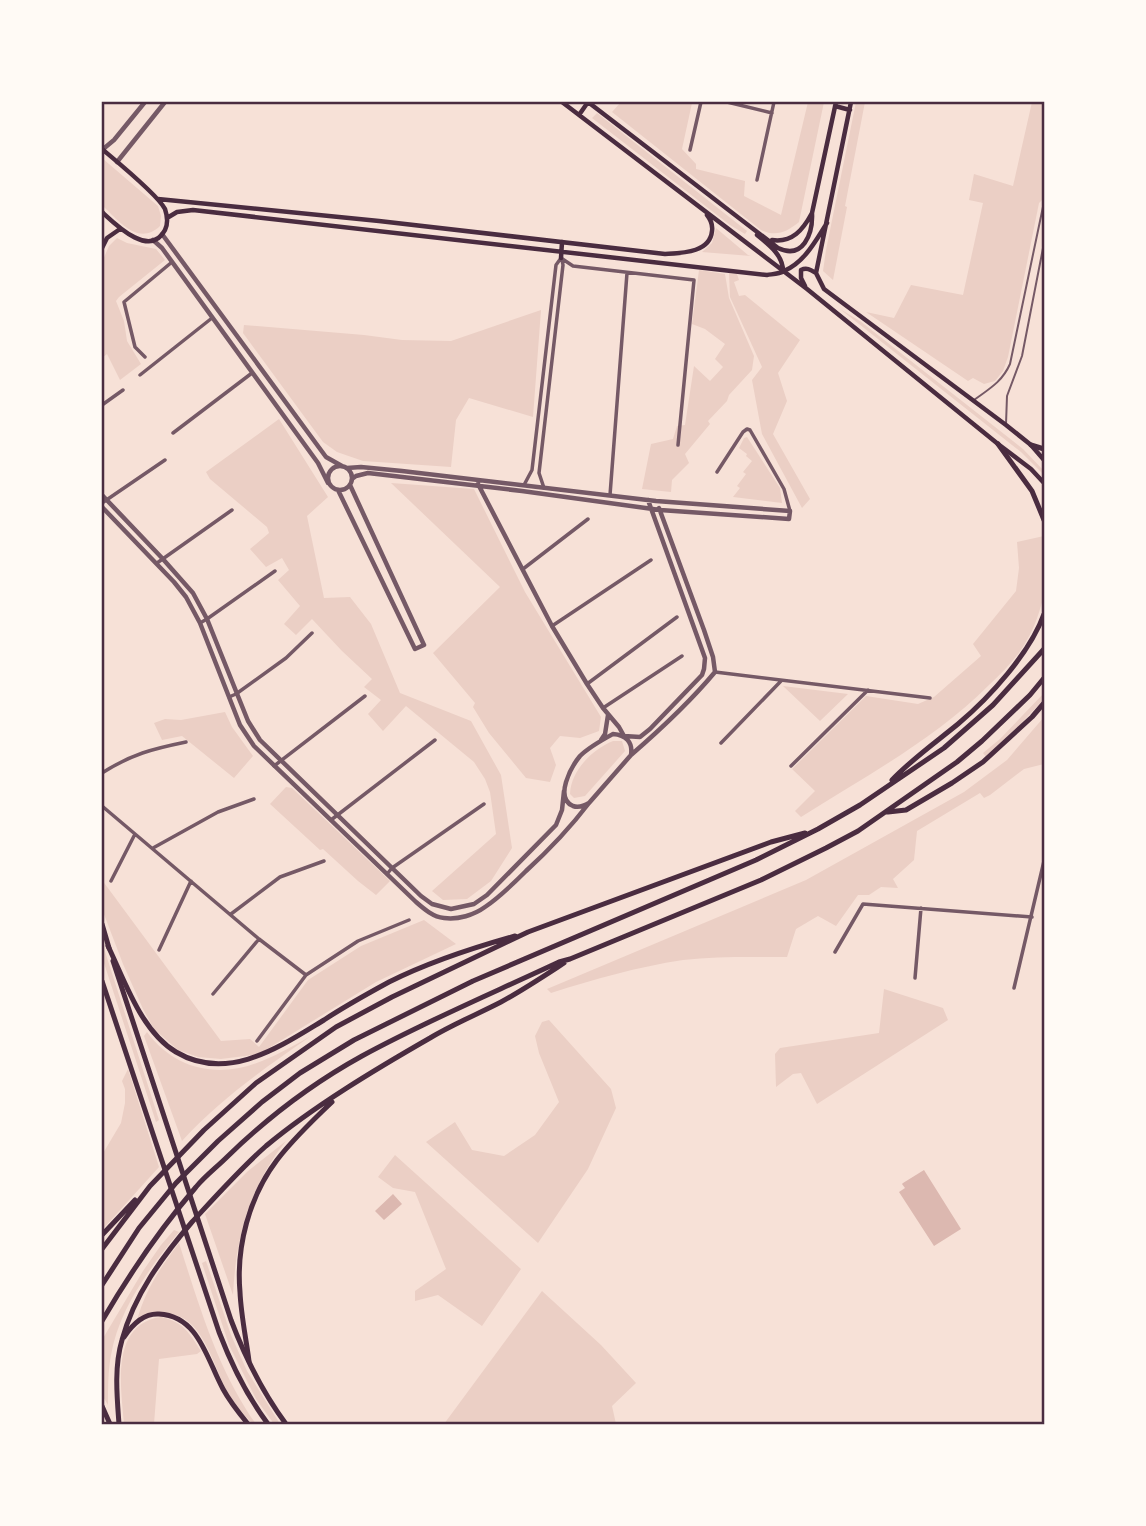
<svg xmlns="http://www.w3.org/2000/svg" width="1146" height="1526" font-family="Cabin,sans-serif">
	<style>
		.green { fill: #ebcfc5 }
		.water { fill: #dcb8b0 }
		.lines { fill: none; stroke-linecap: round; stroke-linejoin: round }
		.service { stroke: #755966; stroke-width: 2 }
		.minor { stroke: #755966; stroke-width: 3.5 }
		.tertiary { stroke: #755966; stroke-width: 4.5 }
		.secondary { stroke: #4a2c40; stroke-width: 4.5 }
		.primary { stroke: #4a2c40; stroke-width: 5 }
		.trunk { stroke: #4a2c40; stroke-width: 5 }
		.neatline { fill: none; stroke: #4a2c40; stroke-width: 2.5 }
	</style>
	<rect width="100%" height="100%" fill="#f7e1d7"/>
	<path class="green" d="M621 102 692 103 682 149 696 164V169L745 181 744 196 781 215 808 102H824L799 222C787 232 776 237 761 230L612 112Z
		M856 102H865L845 206 847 207 833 280 823 271 826 250Z
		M1032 102H1044V198L1039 203 1008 357 1003 371 995 381 984 384 973 378 968 381 866 312 894 318 911 285 963 295 983 203 969 200 974 174 1013 186Z
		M597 113 747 231 745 234 730 225 592 118Z
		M102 158 158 206 161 216 160 226C138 247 118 220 102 205Z
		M716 228 748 255 751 256 702 252 712 243Z
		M117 238 127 243 156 249 165 260 119 297 116 301 124 321 127 341 141 364 120 380 107 354 102 358V262L109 246Z
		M699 270 725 274 729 298 754 356 752 370 729 395 727 401 708 421 710 424 685 454 689 463 672 480 671 492 642 489 651 444 673 439 677 426 685 425 694 366 710 381 723 367 715 359 725 344 705 329 692 324Z
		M729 273 737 274 739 280 734 282 739 296 745 295 800 340 778 373 787 401 773 434 810 499 802 508 762 434 752 380 762 367 730 297Z
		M840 309 860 321 1023 449 1044 471V475L1021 452Z
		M541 310 533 417 469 398 456 420 451 467 363 461 337 452 323 442 243 333 244 325 364 335 402 340 451 341Z
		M279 419 328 497 307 516 324 598 350 597 371 624 400 693 471 721 501 775 512 848 491 881 467 899 443 900 432 891 496 834 490 792 485 779 474 762 406 706 383 731 368 714 381 700 364 687 372 679 342 651 312 619 296 635 284 624 300 606 278 580 289 570 282 558 266 567 250 549 269 533 267 527 210 479 206 472Z
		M747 437 780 488 782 503 733 497 740 488 737 486 746 474 743 472 752 461 746 456 747 454 739 448 744 438Z
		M391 483 474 489 525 592 601 717 599 731 580 738 560 736 550 748 556 765 550 782 526 778 489 733 473 707 475 703 433 653 500 587Z
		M1044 536C1044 555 1048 577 1044 595 1040 610 1035 627 1027 640 1018 657 1003 672 989 685 935 739 866 776 801 817L795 811 815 791 792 769 866 696 918 704 934 697 981 656 973 644 1016 591 1019 568 1017 542Z
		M783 686 848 694 820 721Z
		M1044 693V699L1014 731 986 757 983 753 1000 739Z
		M225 712 232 727 253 756 234 778 182 736 162 740 154 723 165 719 181 720Z
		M1044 717V764L1024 769 990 795 984 798 980 793 917 831 914 860 893 879 898 888 881 887 869 895H858L836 926 818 916 796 929 787 957C753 957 717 956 683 960 637 967 595 979 551 993L547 989 806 880 964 792 1007 760Z
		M613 741H622L625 751 585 796 574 798 570 794C571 770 593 749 613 741Z
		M286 787 292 788 390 881 376 895 358 881 323 849 320 850 270 804Z
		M102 880 221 1041 250 1039 259 1047 308 980 361 946 424 920 456 944 376 982 264 1051 253 1055 221 1059 198 1057 178 1050 154 1029 143 1009 123 964 102 909Z
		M102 942 159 1120 156 1122 102 957Z
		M884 989 943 1008 948 1020 817 1104 801 1073 793 1074 776 1087 775 1054 780 1048 879 1033Z
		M549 1020 611 1089 616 1108 588 1169 538 1243 426 1142 455 1122 472 1150 504 1156 535 1135 559 1102 539 1053 535 1036 542 1022Z
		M147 1032C175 1070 219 1079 262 1061 279 1054 295 1045 311 1036 265 1068 220 1099 182 1141L144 1036Z
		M128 1069 159 1167 102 1230V1155L121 1123 125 1103V1089L122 1081Z
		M286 1141C249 1188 236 1236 233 1295L205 1214 248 1171Z
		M395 1155 521 1269 482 1326 438 1295 415 1301V1291L446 1269 415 1192 393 1188 378 1177Z
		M174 1230 179 1232C150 1267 119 1309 111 1355 108 1371 108 1388 108 1405L102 1395V1340L143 1271 161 1245Z
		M179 1243C199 1305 218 1371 256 1424H253C243 1414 233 1402 226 1389 213 1364 201 1311 164 1314 155 1314 146 1318 137 1320 146 1289 160 1268 179 1243Z
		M206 1261 231 1335 247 1371 280 1424H274L256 1399 229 1345 202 1263Z
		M542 1291 601 1345 636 1383 612 1406 616 1424H444Z
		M161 1317C184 1322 189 1333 201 1351L197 1354 159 1359 154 1424H124C121 1387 110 1324 161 1317Z"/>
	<path class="water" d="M924 1170 961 1229 934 1246 899 1192 905 1188 902 1184 903 1183Z
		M393 1194 402 1204 384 1220 375 1211Z"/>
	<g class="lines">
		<path class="service" d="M974 400C989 389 1002 382 1010 364L1044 202
			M1006 424 1007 396 1022 356 1044 243"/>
		<path class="minor" d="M727 102 772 113
			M690 150 701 102
			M757 180 774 102
			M561 258 573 266 694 280 678 445
			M145 357 135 347 124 302 172 262
			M140 375 212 318
			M102 405 123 390
			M173 433 252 373
			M717 472 743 432 747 429 750 430 784 489 790 511
			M524 485 532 470 556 265 561 258
			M544 488 539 473 563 265 562 260
			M610 495 627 273
			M102 503 165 460
			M157 563 232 510
			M523 569 588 519
			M200 623 207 619 275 571
			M552 626 651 560
			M715 672 930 698
			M587 684 677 617
			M229 697 236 694 286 658 312 633
			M603 708 682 656
			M721 743 781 681
			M274 766 365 696
			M791 766 868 690
			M102 773C132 754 152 749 186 742
			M102 806 259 939 306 975
			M331 820 435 740
			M153 848 218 812 254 799
			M387 874 392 868 484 804
			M111 881 135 834
			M231 914 280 877 324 861
			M159 950 191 881
			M835 952 863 904 1032 917
			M915 978 921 908
			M1014 988 1044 861
			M213 994 259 939
			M257 1041 306 975 358 941 409 920"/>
		<path class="tertiary" d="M102 150 114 140 145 102
			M117 162 165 102
			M162 234 326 457 342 466
			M153 240 162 248 318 463 328 483
			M328 478a12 12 0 1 1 24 0a12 12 0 1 1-24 0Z
			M347 468 361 467 402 471 656 501 790 511 789 519 660 510 522 491 368 473 356 476 352 479
			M478 484 552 626 587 684 603 708 619 727 624 736 640 737 650 729 702 675 704 669 705 658 648 500
			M338 490 415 649 424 645 350 485
			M102 495 162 558 193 593 207 619 248 721 260 740 421 896 432 904 451 909 474 904 487 895 556 825 562 810 564 791
			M102 507 174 582 186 597 200 623 240 725 254 746 416 902C424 909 433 917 444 918 458 920 474 915 485 907 500 897 514 883 526 871 549 850 570 828 589 803
			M659 508 704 630 713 657 715 672
			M613 734C626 735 633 742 631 755L589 803C584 806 579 808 573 806 554 798 571 767 580 756 589 747 602 740 613 734Z
			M601 740 605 734 608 715
			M631 755C661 729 690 702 715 672"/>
		<path class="secondary" d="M562 102 807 289 998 444 1031 469 1044 483
			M588 102 778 248C803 260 813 234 812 213
			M835 106 850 110
			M579 115 588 102
			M102 149C115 160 158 195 165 209 167 215 168 224 165 230 150 259 115 224 102 212
			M158 199 379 221 665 254C681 253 710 253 712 231 713 224 711 220 707 215
			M167 218 177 212 193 210 767 275C773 274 779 274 784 271 805 262 816 240 827 223
			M757 235C769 245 783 255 783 271
			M772 240C792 243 803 230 812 213L836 102
			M102 248 107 238 120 229
			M561 258 562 242
			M816 273 824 289 1006 425 1031 445 1044 460
			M816 273 851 102
			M805 286 801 278V270C807 267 811 270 816 273"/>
		<path class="primary" d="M102 924 109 948
			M113 961 231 1320C245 1357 263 1393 286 1424
			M102 981 219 1332C232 1366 247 1396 268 1424"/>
		<path class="trunk" d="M998 444 1032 491 1044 520
			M1031 445 1044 449
			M892 780C912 759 936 742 958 724 990 697 1030 653 1044 614
			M888 812 906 810 952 783 983 762 1032 717 1044 703
			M108 946C125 981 141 1031 176 1052 228 1083 281 1046 324 1020 345 1006 367 994 389 982 429 962 472 948 515 936
			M102 1235 135 1200
			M102 1249 150 1186 204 1130 256 1083 336 1027 392 997 528 932 771 842 805 833
			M102 1285 139 1228 176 1183 218 1141 262 1102 300 1073 354 1040 473 981 756 860 818 829 860 805 944 748 993 705 1044 649
			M102 1321C130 1273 160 1229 196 1187 205 1176 217 1167 227 1157 267 1118 313 1083 362 1056 426 1021 493 993 559 962L570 959 761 880 826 848 858 831 957 762 982 741 1030 695 1044 678
			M124 1337C132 1325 144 1313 159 1314 199 1316 207 1360 223 1389 230 1402 239 1413 248 1424
			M249 1361C246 1338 241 1315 240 1292 236 1247 249 1197 277 1160 293 1139 313 1120 332 1102
			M102 1406 110 1424
			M119 1424C117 1397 114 1367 122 1340 134 1295 162 1257 192 1222 216 1196 240 1169 266 1146 314 1106 376 1069 430 1038 453 1024 478 1014 501 1002 523 990 544 976 564 963"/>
	</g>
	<rect width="1146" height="1526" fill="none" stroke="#fffaf5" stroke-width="206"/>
	<rect x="103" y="103" width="940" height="1320" class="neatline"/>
</svg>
